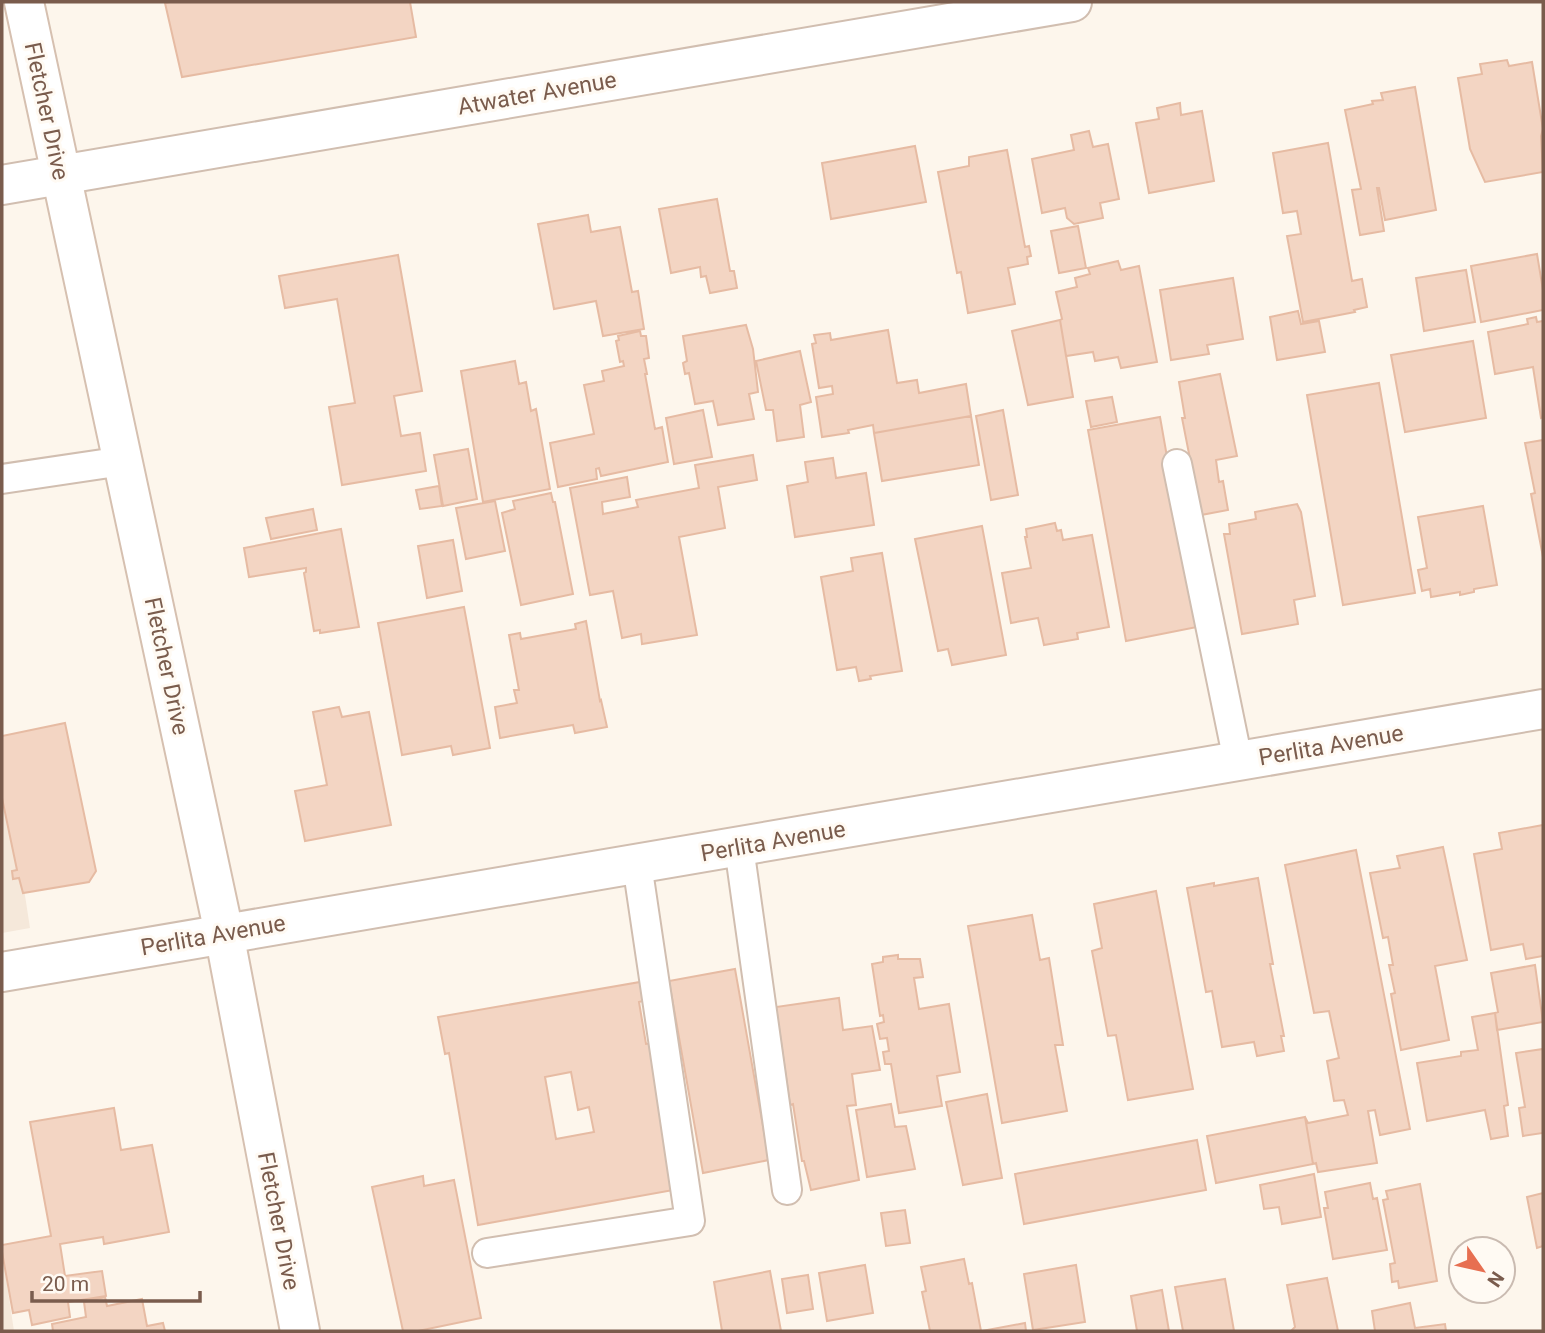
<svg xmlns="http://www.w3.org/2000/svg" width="1545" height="1333" font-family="Roboto,sans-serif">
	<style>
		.residential { fill: #f5e8da }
		.building { fill: #f3d5c3; stroke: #e6bba3; stroke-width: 2; fill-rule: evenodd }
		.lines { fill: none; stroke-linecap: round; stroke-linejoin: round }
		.lane-casing { stroke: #d1beb0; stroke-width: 32 }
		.street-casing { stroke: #d1beb0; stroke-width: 42 }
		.secondary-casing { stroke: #d6c0b0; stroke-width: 42 }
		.lane { stroke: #fff; stroke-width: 28 }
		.street { stroke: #fff; stroke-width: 38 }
		.secondary { stroke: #fff; stroke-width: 38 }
		.labels { text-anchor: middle; stroke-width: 6; stroke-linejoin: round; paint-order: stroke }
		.street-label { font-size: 23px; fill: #7a5c4d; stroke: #fffaf3 }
	</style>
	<rect width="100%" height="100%" fill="#fdf6ec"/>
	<path class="residential" d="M2 745 30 928 2 933Z
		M2 1251 14 1331H2Z"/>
	<path class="building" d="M170 2H410L416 37 182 77 165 3Z
		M1507 60 1509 66 1532 62 1543 129 1541 136 1543 172 1485 182 1470 149 1458 78 1482 74 1480 64Z
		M1415 87 1436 210 1385 220 1379 188H1377L1384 231 1360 235 1352 190 1361 189 1345 110 1373 104 1372 101 1383 100 1381 93Z
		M1180 103 1181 115 1202 111 1214 181 1149 193 1136 123 1159 119 1157 108Z
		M1089 131 1093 147 1108 144 1119 199 1100 203 1103 218 1074 224 1067 218 1065 208 1042 213 1032 159 1074 150 1071 135Z
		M1328 143 1352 281 1362 279 1367 307 1354 310 1355 312 1303 322 1287 236 1301 234 1297 211 1283 213 1273 153Z
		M915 146 926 202 831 219 822 163Z
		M1007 150 1025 247 1029 246 1031 256 1027 257 1028 264 1008 268 1015 304 968 313 961 272 957 273 938 172 969 166V157Z
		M717 199 730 271H734L737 288 710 293 706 276 701 277 700 267 671 273 659 209Z
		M588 215 591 232 620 227 632 292 638 291 644 329 603 336 596 301 554 309 538 224Z
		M1078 226 1086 268 1059 273 1051 231Z
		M1537 254 1543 290V310L1481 322 1471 266Z
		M398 255 422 391 394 396 401 436 420 433 426 471 342 485 329 407 355 403 337 299 285 308 279 276Z
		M1118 261 1121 270 1139 266 1157 362 1121 368 1118 357 1095 361 1093 352 1066 356 1060 320 1062 319 1056 292 1077 287 1075 278 1090 274 1088 268Z
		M1466 270 1475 322 1424 331 1416 278Z
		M1233 278 1243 339 1207 345 1209 354 1171 360 1160 290Z
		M1298 311 1301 324 1319 321 1325 352 1277 360 1270 317Z
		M1536 317 1537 322 1543 321V417L1541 418 1533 367 1495 374 1488 332 1528 324 1527 319Z
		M1060 320 1073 397 1028 405 1012 331Z
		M746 325 753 349 758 392 749 394 754 419 718 425 713 401 695 404 689 373 685 374 683 363 687 361 683 336Z
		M888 330 897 383 917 380 919 393 966 384 971 416 874 433 873 425 848 430 849 433 822 437 816 397 833 394 832 386 819 388 812 344 816 343 814 335 830 333 831 340Z
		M640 331 641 336H646L649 358 644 359 647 374H645L655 429 662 427 668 462 601 476 599 468 596 469 597 479 558 487 550 443 594 434 584 385 604 381 602 371 624 366 623 361 620 362 616 341 619 340 618 336Z
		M1473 341 1486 418 1405 432 1391 355Z
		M800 351 811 402 800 405 804 437 777 441 773 410H766L756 361Z
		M515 361 519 384 526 382 531 411 536 409 550 489 483 502 461 371Z
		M1220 374 1237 456 1216 460 1219 482 1223 481 1228 510 1201 515 1182 418H1185L1179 382Z
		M1379 383 1415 593 1343 605 1307 395Z
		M1112 397 1117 422 1091 427 1086 401Z
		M703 410 712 457 674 464 666 418Z
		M1003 410 1018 495 991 500 976 416Z
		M971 416 979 465 882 481 874 433Z
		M1160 417 1197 627 1126 641 1088 430Z
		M1543 440V557L1531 494 1535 493 1525 443Z
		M468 449 477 499 443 506 434 455Z
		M753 455 757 480 718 487 725 528 679 537 697 635 642 644 641 634 622 638 613 591 590 595 570 488 627 477 630 497 602 502 603 514 638 507 636 500 699 488 695 465Z
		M833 458 836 478 866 473 874 525 795 537 787 486 808 482 805 462Z
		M439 486 442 506 420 509 416 490Z
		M551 493 553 502H555L573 594 521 605 502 513 515 509 513 501Z
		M495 501 505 551 466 559 456 508Z
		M1297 504 1301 512 1315 596 1294 600 1298 624 1242 634 1224 534H1230L1229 524 1256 519 1255 512Z
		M1483 506 1497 585 1474 589V592L1460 595V592L1431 597 1430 589 1422 591 1418 570 1427 568 1418 517Z
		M313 509 317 530 271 539 266 518Z
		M1055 523 1057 531 1061 530 1063 540 1092 535 1109 627 1077 633 1078 639 1044 645 1038 618 1011 623 1002 573 1031 568 1025 537H1027L1026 529Z
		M982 526 1006 655 952 665 948 649 938 651 915 539Z
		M341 529 359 627 320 633V630L314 631 304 573 306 572V568L249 577 244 548Z
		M453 540 462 591 427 598 418 546Z
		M882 553 902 671 870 676 871 679 859 681 856 667 837 670 821 577 853 571 851 558Z
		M464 607 490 748 453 755 451 746 402 755 378 623Z
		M586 621 600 701 601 700 607 727 575 733 573 725 500 738 495 707 517 703 514 690H519L509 635 520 633 521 639 576 629 575 624Z
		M339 707 342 717 369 712 391 825 305 841 295 791 327 785 313 712Z
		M65 723 96 871 89 882 23 893 19 878 13 879 12 871 17 870 2 798V736Z
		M1543 825V956L1526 959 1523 944 1491 950 1474 854 1502 849 1499 833Z
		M1443 847 1467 960 1435 966 1449 1040 1401 1050 1391 994 1395 993 1389 965H1393L1388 937 1383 938 1370 873 1400 868 1397 856Z
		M1356 850 1410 1129 1380 1135 1375 1110 1368 1111 1377 1163 1318 1172 1316 1163 1313 1164 1305 1117 1308 1123 1348 1115 1344 1100 1334 1101 1327 1061 1339 1058 1329 1011 1314 1013 1285 865Z
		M1258 878 1273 964H1270L1284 1036H1281L1284 1051 1257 1056 1254 1042 1222 1047 1212 991 1206 992 1187 888 1214 883V886Z
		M1156 891 1193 1089 1128 1100 1116 1035 1108 1036 1092 951 1102 948 1094 904Z
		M1032 915 1040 960 1049 958 1063 1045H1055L1067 1111 1002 1123 968 926Z
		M898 955V959H920L923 977 914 978 919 1009 949 1004 960 1072 937 1076 942 1106 899 1113 891 1064H885L883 1052 889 1051 887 1038 880 1039 877 1024 884 1022 883 1015 880 1016 872 964 883 962V957Z
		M1535 965 1543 1022 1497 1030 1495 1013 1498 1012 1491 973Z
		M735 969 769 1160 703 1173 669 981Z
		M640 982 643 1001 639 1002 646 1044 654 1043 679 1189 478 1225 449 1053 445 1054 438 1017ZM571 1072 578 1110 589 1107 594 1132 556 1139 545 1077Z
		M839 998 843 1030 872 1026 880 1070 852 1074 856 1105 847 1106 859 1180 811 1190 804 1161H802L793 1104 790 1105 776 1007Z
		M1495 1013 1508 1105 1504 1106 1508 1136 1491 1139 1485 1110 1427 1121 1417 1063 1461 1056V1052L1478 1050 1472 1017Z
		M1543 1049V1133L1523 1136 1519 1108 1525 1107 1516 1053Z
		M987 1094 1002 1178 963 1185 946 1102Z
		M891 1104 895 1127 906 1126 915 1169 867 1177 856 1110Z
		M114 1108 121 1150 152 1145 169 1232 104 1244 103 1237 60 1244 65 1276 102 1271 106 1296 68 1302 70 1317 32 1325 29 1310 13 1313 2 1252V1245L51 1236 30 1122Z
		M1305 1117 1313 1164 1216 1183 1207 1136Z
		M1197 1140 1206 1190 1024 1224 1015 1174Z
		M1314 1174 1321 1217 1282 1224 1279 1207 1264 1209 1260 1185Z
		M423 1176 424 1186 454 1180 481 1318 418 1331H403L372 1187Z
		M1370 1183 1373 1199 1377 1198 1387 1250 1333 1259 1324 1208H1328L1325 1192Z
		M1420 1184 1437 1281 1399 1288 1398 1281 1392 1282 1390 1264 1395 1263 1383 1200 1388 1199 1386 1191Z
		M1543 1193V1246L1537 1248 1527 1197Z
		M905 1210 910 1243 886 1246 881 1213Z
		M964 1259 969 1284 972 1283 981 1331H930L922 1292 926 1291 921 1267Z
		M865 1265 873 1313 827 1321 819 1273Z
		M1076 1265 1085 1322 1033 1330 1024 1274Z
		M770 1271 781 1331H722L714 1282Z
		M808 1275 813 1309 787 1313 782 1279Z
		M1327 1278 1338 1331H1291L1295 1327 1287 1285Z
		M1225 1279 1234 1331H1183L1175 1287Z
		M1162 1290 1169 1331H1137L1131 1296Z
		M105 1297 107 1306 142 1299 147 1326 163 1323 165 1331H53L52 1324 86 1317 84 1302Z
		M1410 1303 1415 1328 1445 1324 1446 1331H1375L1372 1311Z
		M1025 1323 1026 1331H982Z"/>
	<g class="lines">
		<g class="lane-casing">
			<path id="lane" d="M1177 464 1238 761
				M2 479 123 461
				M739 847 787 1190
				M487 1253 690 1221 637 864"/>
		</g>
		<g class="street-casing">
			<path id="street" d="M2 185 1072 2
				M2 972 1543 709"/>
		</g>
		<g class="secondary-casing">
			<path id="secondary" d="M24 2 224 933 300 1331"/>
		</g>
		<use href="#lane" class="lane"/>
		<use href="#street" class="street"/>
		<use href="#secondary" class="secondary"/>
	</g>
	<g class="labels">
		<g class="street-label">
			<text transform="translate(537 93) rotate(-10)" y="8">Atwater Avenue</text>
			<text transform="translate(47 111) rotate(78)" y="8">Fletcher Drive</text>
			<text transform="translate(167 666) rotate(78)" y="8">Fletcher Drive</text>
			<text transform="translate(1331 745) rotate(-10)" y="8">Perlita Avenue</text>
			<text transform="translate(773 841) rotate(-10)" y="8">Perlita Avenue</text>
			<text transform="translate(213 935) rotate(-10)" y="8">Perlita Avenue</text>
			<text transform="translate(279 1221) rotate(79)" y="8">Fletcher Drive</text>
		</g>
	</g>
	<rect width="1545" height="1333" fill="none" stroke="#7a5c4d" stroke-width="7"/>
	<g transform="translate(1482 1270) rotate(124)"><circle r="33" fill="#fffaf3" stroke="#cabbb1" stroke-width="2"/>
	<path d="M0-5L12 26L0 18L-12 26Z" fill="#e76f51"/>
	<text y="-10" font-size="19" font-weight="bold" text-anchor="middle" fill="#7a5c4d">N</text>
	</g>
	<path d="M32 1291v10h168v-10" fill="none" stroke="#7a5c4d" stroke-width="3.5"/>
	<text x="42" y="1291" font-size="21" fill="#7a5c4d" stroke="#fffaf3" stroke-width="5" paint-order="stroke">20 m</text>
</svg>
